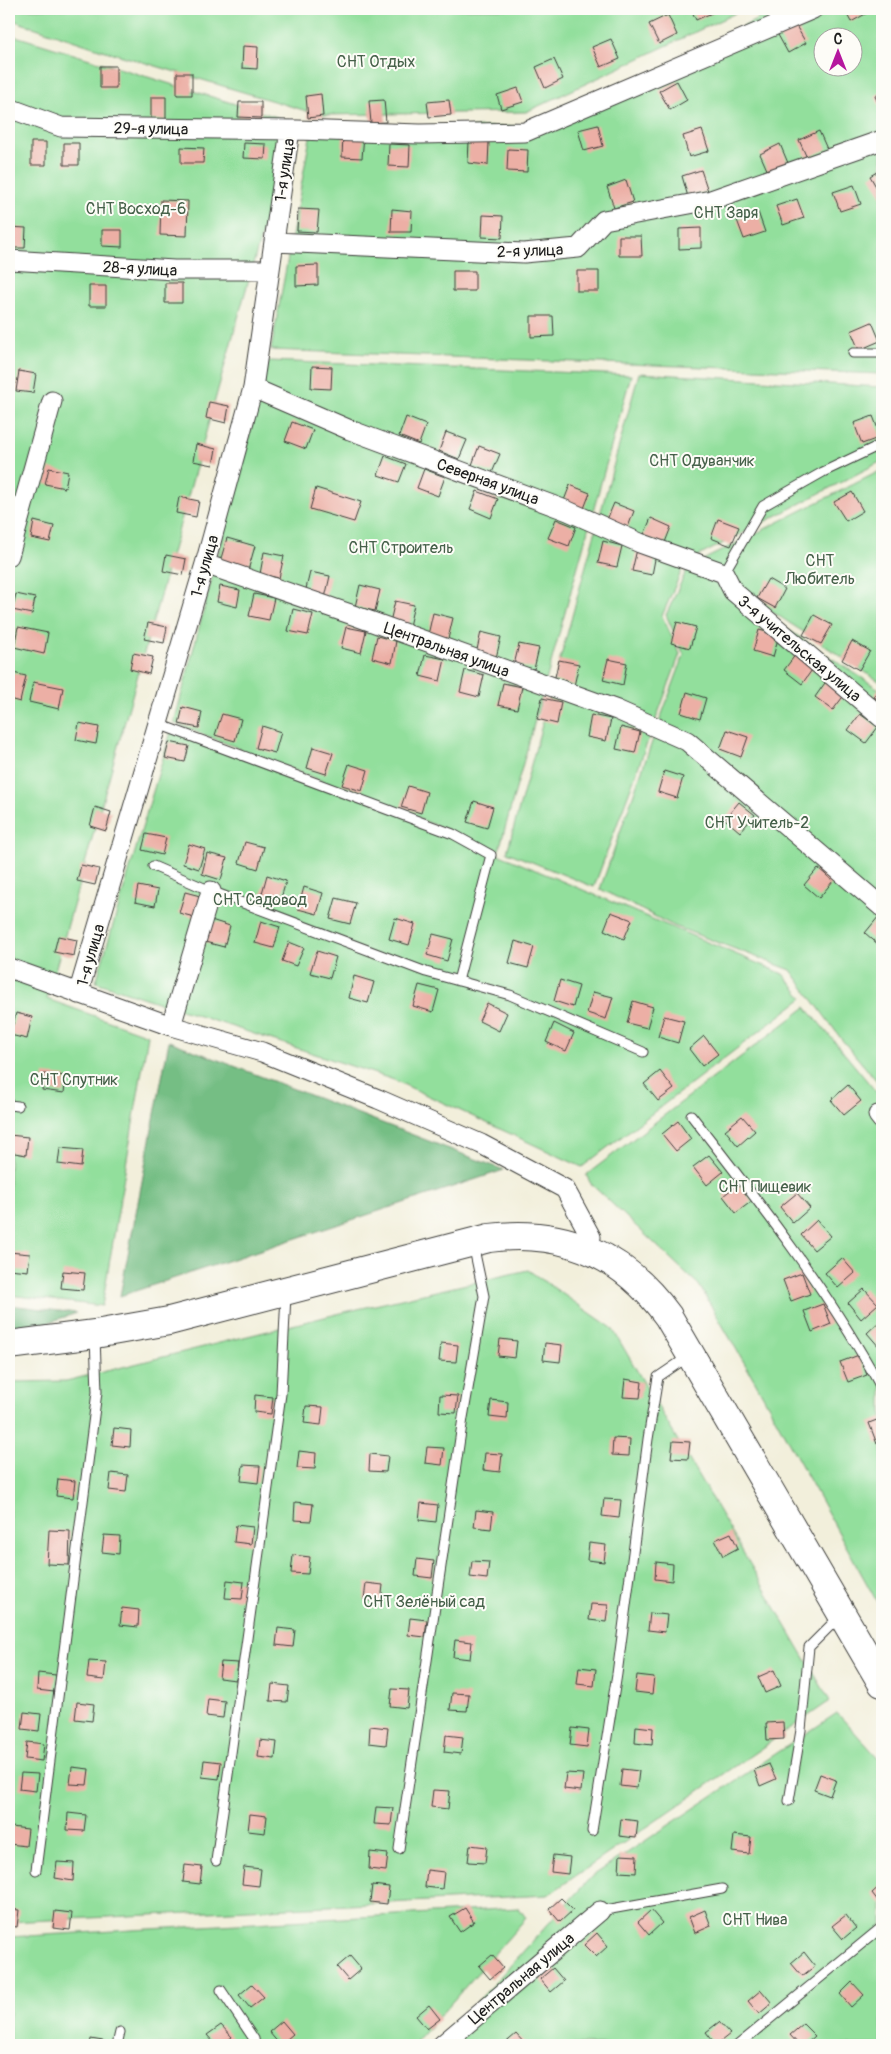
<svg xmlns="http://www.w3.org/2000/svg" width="891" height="2054" font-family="Pangolin,sans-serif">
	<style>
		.green { fill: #92df9c; stroke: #577e5c; fill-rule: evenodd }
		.forest { fill: #75be84; stroke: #486d50 }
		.building { fill: #ecafa5 }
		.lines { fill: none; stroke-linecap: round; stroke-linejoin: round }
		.lane-casing { stroke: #3c3c39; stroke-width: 11 }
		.street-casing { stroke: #3c3c39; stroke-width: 21 }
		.primary-casing { stroke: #3c3c39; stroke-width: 30 }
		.lane { stroke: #fff; stroke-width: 9 }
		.street { stroke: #fff; stroke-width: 19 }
		.primary { stroke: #fff; stroke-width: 28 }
		.labels { text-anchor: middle; stroke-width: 4; stroke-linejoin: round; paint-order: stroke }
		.park-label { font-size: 16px; fill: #456049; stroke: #fdfcf7 }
		.street-label { font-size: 16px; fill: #1c1c1c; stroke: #fdfcf7 }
	</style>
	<rect width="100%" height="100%" fill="#fdfcf7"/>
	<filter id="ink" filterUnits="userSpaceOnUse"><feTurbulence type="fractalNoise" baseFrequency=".02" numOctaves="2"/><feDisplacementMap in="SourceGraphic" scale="10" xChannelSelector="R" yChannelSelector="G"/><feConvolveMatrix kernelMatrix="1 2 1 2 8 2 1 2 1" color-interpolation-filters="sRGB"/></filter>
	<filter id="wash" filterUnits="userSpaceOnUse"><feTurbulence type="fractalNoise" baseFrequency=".0096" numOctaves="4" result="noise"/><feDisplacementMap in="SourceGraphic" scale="20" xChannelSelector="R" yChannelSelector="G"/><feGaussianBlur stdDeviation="1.12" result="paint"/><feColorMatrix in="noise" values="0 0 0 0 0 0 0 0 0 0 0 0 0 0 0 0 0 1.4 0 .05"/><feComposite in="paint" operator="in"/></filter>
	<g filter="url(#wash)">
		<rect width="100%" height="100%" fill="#f2efdb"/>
		<path class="green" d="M9 9H744L526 112 320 115 99 49 9 19Z
			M777 9H882V374L271 350 311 132 554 125ZM824 38H854V68H824Z
			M9 34 293 122 47 999 148 1035 102 1306 9 1295Z
			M269 361 631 375 499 850 174 723Z
			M639 373 882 387V461L685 563 662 616 680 654 594 887 507 852Z
			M882 470V683L697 563Z
			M689 565 882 691V1087L842 1040 791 970 674 926 600 889 658 725 684 655 666 615Z
			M172 728 381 805 783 974 803 998 582 1167 394 1080 96 982Z
			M806 1007 882 1099V1611L756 1383 699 1285 591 1184 586 1175Z
			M528 1270 612 1328 830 1701 548 1895 9 1922V1382L66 1381 349 1311Z
			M837 1713 882 1762V2045H438L591 1877Z
			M519 1908 526 1918 414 2045H9V1937Z"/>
		<path class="forest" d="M169 1041 504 1170 120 1296Z
			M9 1305 77 1313 37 1326 9 1327Z"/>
		<g id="blocks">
			<path class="building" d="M691 9H713L714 12 696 20Z
				M844 9H867L869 12 851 22Z
				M668 15 677 35 659 44 649 24Z
				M795 24 806 43 788 53 777 33Z
				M611 39 620 59 601 67 592 47Z
				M243 46 258 47 257 69 242 68Z
				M554 59 563 79 545 88 536 67Z
				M100 66H116V88H100Z
				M177 73H192V95H177Z
				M677 81 687 100 670 110 659 91Z
				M518 88 523 102 501 109 497 95Z
				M882 92V112L875 96Z
				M321 94 323 116 308 118 306 96Z
				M151 97H166V120H151Z
				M384 100 386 122 371 123 369 101Z
				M449 100 451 115 429 117 427 102Z
				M239 102H261V118L238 117Z
				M598 125 603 146 584 151 578 130Z
				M702 130 709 151 689 157 683 136Z
				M819 131 827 149 807 158 799 140Z
				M343 135 364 136 362 158 342 157Z
				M469 141 489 142 488 165 468 163Z
				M31 142H46V165H31Z
				M64 143H79V165H64Z
				M244 143 266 144 265 159 243 158Z
				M389 144 410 145 409 167 388 166Z
				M780 144 788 163 768 172 760 154Z
				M181 147 204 148 203 163H181Z
				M508 149 528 150 527 172 507 171Z
				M882 169V197L870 176Z
				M701 170 708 191 688 197 682 176Z
				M626 180 633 202 614 208 607 187Z
				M854 185 861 204 840 211 833 192Z
				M797 199 804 218 783 225 776 206Z
				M161 200 188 201 187 236 160 235Z
				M298 209 319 210 317 232 297 231Z
				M392 209 412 211 411 232H391Z
				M758 212 765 232 744 239 737 220Z
				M483 215 503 216 502 238 482 237Z
				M9 227 26 228 25 248H9Z
				M701 228V248L679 249V229Z
				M102 230H122V247L102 246Z
				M619 236H641L642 256H619Z
				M318 265V285L296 286V266Z
				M453 271H475V291H453Z
				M577 271H599V291H577Z
				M165 283H182V303H165Z
				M89 286H106V306H89Z
				M531 316H553L554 336 531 337Z
				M872 322 880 341 859 350 851 331Z
				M312 366 332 367 331 389 311 388Z
				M19 371 36 374 33 393 16 391Z
				M209 402 229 406 226 423 206 418Z
				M873 416 881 437 862 444 854 423Z
				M406 417 426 425 419 444 399 436Z
				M292 422 313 430 306 449 285 441Z
				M446 432 467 440 459 459 439 451Z
				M196 444 216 449 213 465 193 461Z
				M479 446 500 454 492 473 472 465Z
				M385 456 406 464 399 482 378 475Z
				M49 468 68 472 65 488 45 484Z
				M424 469 445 477 438 496 417 488Z
				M570 485 590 493 583 511 563 503Z
				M316 488 361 502 354 522 310 509Z
				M477 491 498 499 491 518 470 509Z
				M852 492 863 511 846 521 834 502Z
				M179 497 199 501 196 517 176 513Z
				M9 500 15 501 11 517H9Z
				M614 503 634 511 627 530 606 522Z
				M651 518 671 527 664 545 643 537Z
				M556 519 576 527 569 546 548 538Z
				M718 519 739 527 731 546 711 538Z
				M34 521 54 526 50 542 31 538Z
				M227 538 255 546 247 574 219 565Z
				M603 541 622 546 617 567 598 563Z
				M637 549 656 554 652 575 632 571Z
				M264 552 284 556 279 578 260 574Z
				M166 555 186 559 183 575 163 571Z
				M310 572 330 576 325 598 305 593Z
				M768 579 785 589 775 608 757 598Z
				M360 585 380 590 375 611 355 607Z
				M220 586 240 590 237 607 217 602Z
				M16 594 35 598 32 614 12 610Z
				M254 594 274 598 269 620 249 616Z
				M395 601 414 605 409 626 390 622Z
				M293 609 313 614 308 635 288 631Z
				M433 613 453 618 448 639 428 635Z
				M814 615 832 625 821 644 803 635Z
				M677 622 696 627 690 648 671 643Z
				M148 623 167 627 164 643 144 639Z
				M18 627 48 633 44 654 14 647Z
				M346 627 366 631 361 653 341 648Z
				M759 630 779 635 773 657 753 651Z
				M481 632 501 637 496 658 476 654Z
				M377 636 396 641 392 663 372 658Z
				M852 641 870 651 859 670 842 660Z
				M519 644 539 648 534 669 514 665Z
				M133 653 153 657 149 674 130 669Z
				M796 654 814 667 802 684 784 670Z
				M425 655 445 659 440 681 420 676Z
				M608 659 627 663 623 685 603 680Z
				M559 660 579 664 574 686 554 681Z
				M465 670 484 675 479 697 460 692Z
				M9 672 26 676 20 702 9 699Z
				M827 680 845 694 833 710 815 697Z
				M33 682 63 688 59 709 29 702Z
				M882 682V702L874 697Z
				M503 683 522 687 517 709 498 705Z
				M687 692 706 698 700 719 681 713Z
				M542 698 561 702 557 724 537 719Z
				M183 707 202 712 199 728 179 724Z
				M222 714 241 719 235 741 215 735Z
				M860 714 878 727 866 743 848 730Z
				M591 715 611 719 606 741 587 737Z
				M79 723 99 727 96 744 76 740Z
				M262 726 281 732 275 753 256 748Z
				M621 727 640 732 635 753 616 749Z
				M727 730 748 737 741 757 720 749Z
				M169 742 189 746 185 762 165 758Z
				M313 747 333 753 326 774 307 768Z
				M349 764 368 770 362 791 342 785Z
				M664 771 683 777 677 798 658 792Z
				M408 786 427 792 421 813 401 807Z
				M474 801 493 807 487 828 467 822Z
				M739 802 755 815 740 832 725 819Z
				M95 807 111 812 106 831 90 826Z
				M146 834 166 838 162 855 142 850Z
				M245 842 264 847 258 869 239 863Z
				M189 844 205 849 199 869 183 864Z
				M207 853 227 858 221 880 202 874Z
				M81 865 99 869 95 885 77 881Z
				M818 868 833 881 819 898 804 885Z
				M267 875 286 881 280 902 261 897Z
				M138 886 158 890 155 906 135 902Z
				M304 887 323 893 317 914 298 909Z
				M185 892 204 897 198 918 179 913Z
				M336 898 356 903 350 924 330 919Z
				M611 912 632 920 624 939 604 930Z
				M879 916 882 918V943L880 946 865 933Z
				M395 918 415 924 409 945 389 939Z
				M211 920 230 926 224 947 205 942Z
				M261 921 280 927 274 948 255 943Z
				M433 934 453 939 447 961 427 955Z
				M58 936 77 940 74 956 54 952Z
				M515 941 534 947 528 968 509 963Z
				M289 942 304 948 296 966 282 961Z
				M317 951 336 957 330 978 310 973Z
				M354 976 374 982 368 1003 349 998Z
				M560 980 579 986 573 1007 554 1001Z
				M419 985 439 990 433 1012 413 1006Z
				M593 992 613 997 606 1019 587 1013Z
				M633 1001 653 1007 647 1028 627 1023Z
				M487 1003 507 1013 499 1031 479 1021Z
				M16 1013 32 1017 27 1039 10 1035Z
				M664 1016 684 1021 678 1043 658 1037Z
				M554 1023 574 1033 566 1051 546 1042Z
				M704 1036 718 1054 702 1066 689 1049Z
				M660 1071 674 1089 658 1101 644 1084Z
				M44 1074 66 1076 64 1093 42 1090Z
				M848 1085 861 1101 844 1115 831 1100Z
				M742 1116 755 1131 738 1146 725 1130Z
				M678 1121 691 1139 676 1151 662 1134Z
				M9 1135 28 1137 26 1155 9 1152Z
				M60 1148 83 1150 81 1167 58 1164Z
				M709 1155 723 1172 707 1185 693 1167Z
				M738 1184 752 1201 736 1213 723 1196Z
				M797 1193 810 1208 793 1223 780 1207Z
				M817 1220 831 1236 814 1250 801 1235Z
				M9 1252 30 1254 28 1271 9 1269Z
				M842 1258 855 1273 838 1288 825 1273Z
				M63 1271 85 1273 83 1290 61 1288Z
				M802 1273 810 1294 791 1301 783 1280Z
				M864 1289 878 1304 861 1319 848 1303Z
				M823 1304 831 1324 812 1332 804 1311Z
				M882 1319V1346L880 1348 867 1333Z
				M500 1339 517 1341 515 1358 498 1356Z
				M441 1343 458 1345 456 1362 439 1361Z
				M545 1343 562 1345 560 1362 543 1360Z
				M859 1355 867 1375 848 1382 840 1362Z
				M625 1379 642 1382 640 1398 623 1397Z
				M255 1395 273 1397 271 1414 254 1412Z
				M440 1395 458 1396 456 1413 439 1412Z
				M491 1400 508 1402 507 1419 489 1417Z
				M306 1406 323 1407 321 1425 304 1423Z
				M882 1418V1442L877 1444 869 1423Z
				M114 1428 131 1430 130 1447 112 1445Z
				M613 1438 630 1439 629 1456 612 1455Z
				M673 1441 690 1442 688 1459 671 1458Z
				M427 1447 444 1448 442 1465 425 1463Z
				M299 1451 316 1453 315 1469 297 1468Z
				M485 1453 502 1454 500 1472 483 1470Z
				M370 1454 388 1456 386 1472 369 1471Z
				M243 1465 260 1466 258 1483 241 1481Z
				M111 1473 128 1475 126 1492 109 1490Z
				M58 1479 75 1481 73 1498 56 1496Z
				M604 1499 621 1500 619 1518 602 1516Z
				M295 1502 313 1504 311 1521 294 1520Z
				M421 1503 438 1505 436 1522 419 1520Z
				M476 1510 493 1512 491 1529 474 1527Z
				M236 1525 253 1527 251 1544 234 1542Z
				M49 1530 70 1531 69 1565 47 1564Z
				M731 1533 738 1548 723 1556 715 1540Z
				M104 1535 120 1536 119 1554 102 1552Z
				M589 1543 606 1545 604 1562 587 1560Z
				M293 1555 310 1557 308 1574 291 1573Z
				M417 1559 434 1561 432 1578 415 1576Z
				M472 1561 489 1562 487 1579 470 1577Z
				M656 1562 673 1564 672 1581 655 1579Z
				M227 1580 244 1582 242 1599 225 1598Z
				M366 1583 383 1585 381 1602 364 1600Z
				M591 1604 608 1605 606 1622 589 1620Z
				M122 1608 139 1610 138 1627 120 1625Z
				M650 1613 667 1615 665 1632 648 1630Z
				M410 1618 427 1620 425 1637 408 1635Z
				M278 1628 295 1630 293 1647 276 1645Z
				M455 1640 472 1642 470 1659 453 1657Z
				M89 1661 106 1662 104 1680 87 1678Z
				M221 1662 238 1663 236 1680 219 1678Z
				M579 1667 596 1669 594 1686 577 1684Z
				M774 1670 781 1686 765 1693 758 1677Z
				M38 1673 56 1675 54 1692 37 1690Z
				M637 1675 654 1677 652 1694 635 1692Z
				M272 1684 289 1686 287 1702 270 1701Z
				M392 1689 409 1690 407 1708 390 1706Z
				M452 1693 469 1694 467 1711 450 1710Z
				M208 1699 225 1701 223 1718 206 1716Z
				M77 1702 94 1704 92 1721 75 1719Z
				M24 1712 41 1714 39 1731 22 1729Z
				M783 1722 784 1739 767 1740 766 1723Z
				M370 1726 388 1728 386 1745 369 1743Z
				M636 1726 653 1728 652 1745 635 1743Z
				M572 1728 589 1730 587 1747 570 1745Z
				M446 1735 463 1737 461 1754 444 1752Z
				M260 1740 277 1742 275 1759 258 1757Z
				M27 1742 44 1744 42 1761 25 1759Z
				M204 1760 221 1762 219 1779 202 1777Z
				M769 1764 776 1779 760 1786 754 1770Z
				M72 1767 89 1769 87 1785 70 1784Z
				M622 1769 639 1771 637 1788 620 1786Z
				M21 1773 38 1774 36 1791 19 1789Z
				M566 1773 583 1774 581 1791 564 1789Z
				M820 1774 836 1780 830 1796 814 1790Z
				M433 1790 450 1791 448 1809 431 1807Z
				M376 1807 393 1808 391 1825 374 1824Z
				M68 1813 86 1815 84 1831 67 1830Z
				M250 1814 267 1816 265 1833 248 1831Z
				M621 1819 638 1821 636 1838 619 1836Z
				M11 1827 28 1829 26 1846 9 1844Z
				M734 1835 751 1837 749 1854 732 1852Z
				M470 1845 487 1847 485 1863 468 1862Z
				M370 1852 388 1854 386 1871 369 1869Z
				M553 1855 570 1857 568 1874 551 1872Z
				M620 1855 637 1856 636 1873 619 1872Z
				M57 1862 74 1863 73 1881 55 1878Z
				M185 1865 202 1867 200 1884 183 1882Z
				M244 1867 261 1869 259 1886 242 1884Z
				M427 1870 444 1872 442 1889 425 1887Z
				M882 1884V1906L872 1893Z
				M372 1885 389 1887 387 1904 370 1902Z
				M561 1898 573 1910 560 1922 549 1909Z
				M465 1908 474 1922 460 1932 450 1917Z
				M9 1909 19 1910 17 1927 9 1926Z
				M651 1910 662 1923 649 1935 638 1922Z
				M705 1910 711 1926 695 1933 689 1917Z
				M55 1911 72 1913 70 1930 53 1928Z
				M846 1915 856 1928 843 1939 832 1926Z
				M597 1933 608 1946 596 1957 584 1945Z
				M804 1952 815 1966 802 1976 791 1963Z
				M492 1955 503 1968 490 1979 479 1966Z
				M350 1956 361 1969 348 1980 337 1967Z
				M553 1968 564 1981 551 1992 540 1979Z
				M852 1982 864 1995 851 2007 840 1994Z
				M252 1984 264 1997 250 2008 239 1995Z
				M761 1990 772 2003 759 2014 748 2001Z
				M429 2005 440 2019 427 2029 416 2016Z
				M282 2021 293 2034 280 2045 269 2032Z
				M719 2022 730 2034 716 2045 706 2032Z
				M803 2024 815 2036 805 2045H799L790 2035Z
				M221 2025 232 2037 222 2045H216L207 2035Z
				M516 2034 526 2045H503Z
				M91 2039 108 2042V2045H90Z"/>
		</g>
	</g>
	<g filter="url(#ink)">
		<use href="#blocks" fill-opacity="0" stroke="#3c3c39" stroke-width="1"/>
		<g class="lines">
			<g class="lane-casing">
				<path id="lane" d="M853 353H882
					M724 573 763 506 823 472 882 444
					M158 724 453 834 491 855 458 981
					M153 866 211 891 426 972 510 995 643 1052
					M9 1105 18 1106
					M691 1115C760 1203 828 1290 882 1389
					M789 1801 801 1730 809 1647 840 1616
					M592 1831 617 1674 648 1439 658 1377 689 1356
					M399 1849 463 1418 484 1296 473 1244
					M216 1861 281 1394 286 1295
					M36 1870 97 1392 95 1337
					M600 1911 722 1889
					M221 1990 254 2039 255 2045
					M117 2045 120 2032
					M738 2045 882 1927"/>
			</g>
			<g class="street-casing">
				<path id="street" d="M9 108 61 127 297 130 420 134 525 132 813 9
					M274 242 524 253 578 248 604 220 711 200 882 140
					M9 260 174 270H270
					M253 388 350 430 568 511 640 543 724 573 733 591 882 718
					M9 556 52 401
					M205 564 353 615 617 710 687 741 882 907
					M9 968 171 1026 262 1052 378 1099 481 1144 565 1189 591 1237 588 1249
					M78 994 205 564 253 388 290 130
					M171 1026 211 891
					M878 1115 882 1120
					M442 2045 600 1911"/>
			</g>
			<g class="primary-casing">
				<path id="primary" d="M9 1345 95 1334 169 1321 489 1238C564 1228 624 1255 668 1316L882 1683"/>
			</g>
			<use href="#lane" class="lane"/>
			<use href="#street" class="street"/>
			<use href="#primary" class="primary"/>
		</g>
	</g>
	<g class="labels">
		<g class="park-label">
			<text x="376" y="67">СНТ Отдых</text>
			<text x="136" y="214">СНТ Восход-6</text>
			<text x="726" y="218">СНТ Заря</text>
			<text x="702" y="466">СНТ Одуванчик</text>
			<text x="401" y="553">СНТ Строитель</text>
			<text x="820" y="566">СНТ<tspan x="820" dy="18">Любитель</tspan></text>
			<text x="757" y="828">СНТ Учитель-2</text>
			<text x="260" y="905">СНТ Садовод</text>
			<text x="74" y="1085">СНТ Спутник</text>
			<text x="765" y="1192">СНТ Пищевик</text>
			<text x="424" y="1607">СНТ Зелёный сад</text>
			<text x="755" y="1925">СНТ Нива</text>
		</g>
		<g class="street-label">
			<text transform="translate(151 128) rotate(1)" y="6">29-я улица</text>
			<text transform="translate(284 170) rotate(-82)" y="6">1-я улица</text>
			<text transform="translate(530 250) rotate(-2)" y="6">2-я улица</text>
			<text transform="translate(140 268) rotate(3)" y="6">28-я улица</text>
			<text transform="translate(488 481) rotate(20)" y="6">Северная улица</text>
			<text transform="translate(204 566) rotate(-74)" y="6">1-я улица</text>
			<text transform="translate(800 648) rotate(40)" y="6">3-я учительская улица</text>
			<text transform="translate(447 649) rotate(20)" y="6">Центральная улица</text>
			<text transform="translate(90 955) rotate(-74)" y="6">1-я улица</text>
			<text transform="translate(521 1978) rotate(-40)" y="6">Центральная улица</text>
		</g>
	</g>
	<rect width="891" height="2054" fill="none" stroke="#fdfcf7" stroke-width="30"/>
	<g transform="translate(838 52)"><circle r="24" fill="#fdfcf7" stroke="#a3a29f"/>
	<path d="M0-4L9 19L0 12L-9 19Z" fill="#b5179e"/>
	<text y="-8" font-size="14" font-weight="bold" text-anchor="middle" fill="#1c1c1c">С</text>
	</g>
</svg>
